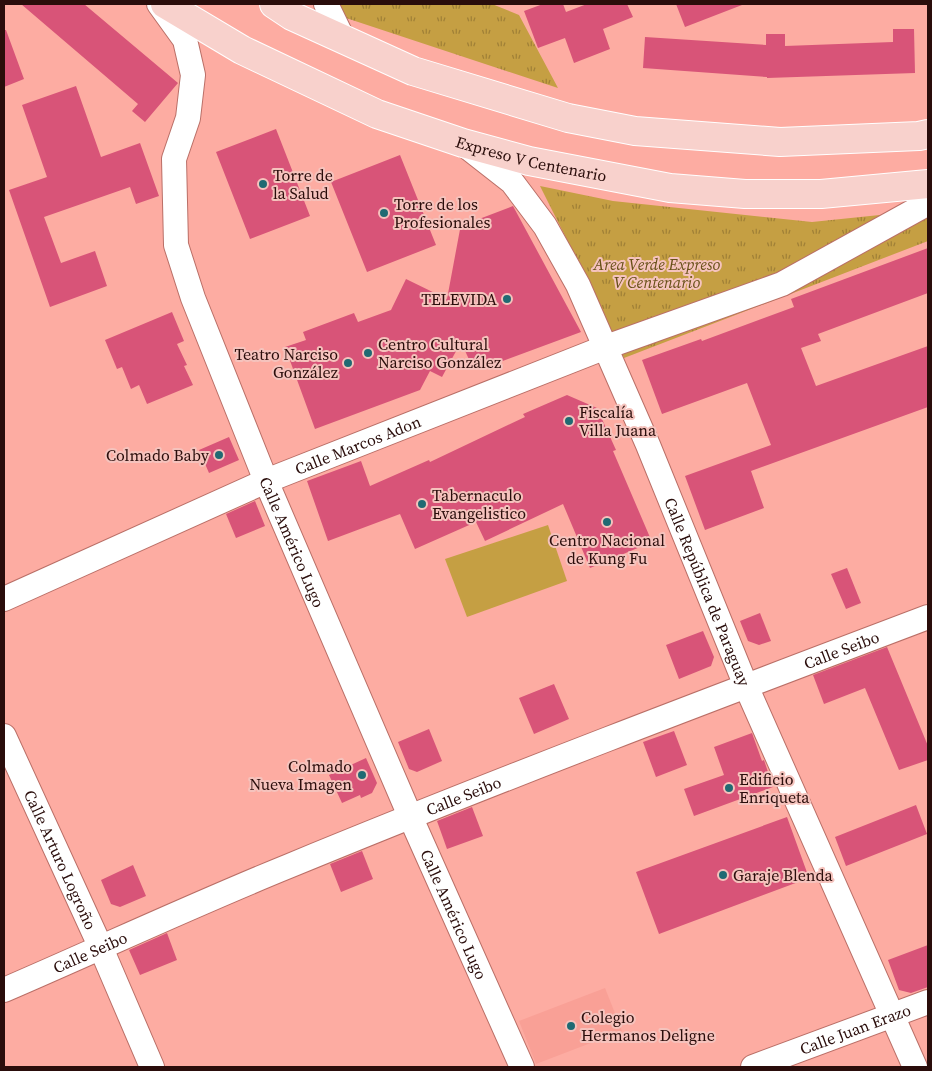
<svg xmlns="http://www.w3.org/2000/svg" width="932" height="1071" font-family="'Source Serif 4',serif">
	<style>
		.built { fill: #f9a096 }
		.grass { fill: url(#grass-tufts) }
		.pitch { fill: #c59f43 }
		.building { fill: #d85478 }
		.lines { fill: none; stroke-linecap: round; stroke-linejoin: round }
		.minor-casing { stroke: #ba6f67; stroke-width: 26 }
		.major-casing { stroke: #fff; stroke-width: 30 }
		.minor { stroke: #fff; stroke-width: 24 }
		.major { stroke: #f8d1cc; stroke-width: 28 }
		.poi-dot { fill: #206a73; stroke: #f5c3bd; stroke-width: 2 }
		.labels { text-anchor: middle; stroke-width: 4; stroke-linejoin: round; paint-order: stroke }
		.street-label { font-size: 16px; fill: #2a0d0b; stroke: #f5c3bd }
		.poi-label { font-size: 16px; fill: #2a0d0b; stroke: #f5c3bd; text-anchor: start }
		.park-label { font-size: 16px; font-style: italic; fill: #675017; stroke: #f5c3bd }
	</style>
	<defs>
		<pattern id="grass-tufts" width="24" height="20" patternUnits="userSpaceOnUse" patternTransform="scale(1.25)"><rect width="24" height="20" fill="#c59f43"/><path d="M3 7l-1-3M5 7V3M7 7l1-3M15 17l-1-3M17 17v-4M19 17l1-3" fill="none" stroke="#a08036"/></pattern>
	</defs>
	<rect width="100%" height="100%" fill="#fdaca2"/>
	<path class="built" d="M605 988 622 1031 536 1064 519 1021Z"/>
	<path class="grass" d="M337 4H492L519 15 558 88 343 17Z
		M540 186 613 201 812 222 928 210V241L624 358 572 250Z"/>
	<path class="pitch" d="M548 525 567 581 467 617 445 559Z"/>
	<path class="building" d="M21 4H84L178 83 145 122 132 111 138 104Z
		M543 4H563L566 12 587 4H627L633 17 603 29 610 49 574 63 565 38 538 48 524 11Z
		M676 4H741L742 5 685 27Z
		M893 29H914L915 73 767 78V77L643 68 645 37 766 45V34H785V46L893 42Z
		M4 30H6L24 79 4 87Z
		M76 86 101 157 140 143 159 196 136 204 130 187 44 217 61 263 95 251 107 286 50 307 9 190 47 177 22 105Z
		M276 129 310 216 250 239 216 152Z
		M400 155 436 245 367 272 331 182Z
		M513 206 581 332 492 365 472 366 461 342 442 377 430 371 420 390 315 429 285 347 306 340 303 332 354 313 358 322 391 310 406 279 447 299 461 224H466Z
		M928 248V293L818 334 821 341 801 348 816 386 928 346V407L751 471 764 508 705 530 685 476 771 445 747 383 662 414 642 360 701 339 702 341 794 307 791 299Z
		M172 312 184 341 177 344 187 365 184 366 193 385 147 404 139 385 131 389 122 367 117 369 105 340Z
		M567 395 597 408 616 450 613 451 652 542 590 568 563 504 485 541 476 522 415 549 400 514 328 541 307 481 361 461 370 486 429 460 430 462 525 417 523 414Z
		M229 437 239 460 209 473 199 450Z
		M255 501 265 526 236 538 226 514Z
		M847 568 861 603 846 609 831 574Z
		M760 613 771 641 759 645 748 641 740 621Z
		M703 631 714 657 711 666 679 679 666 645Z
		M887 647 928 746V760L899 770 865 688 824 704 813 675Z
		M554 684 569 719 534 734 519 698Z
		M429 729 442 761 417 772 409 769 398 742Z
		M674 731 687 765 656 777 643 742Z
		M752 733 762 761 764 760 773 787 694 816 684 789 724 775 714 747Z
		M366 758 377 783 372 793 361 798 360 795 342 803 329 775Z
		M916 805 927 834 846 866 835 837Z
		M472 807 483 836 447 849 437 821Z
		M787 817 809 878 659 934 636 872Z
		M362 851 373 879 341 892 330 864Z
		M133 865 146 896 120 907 111 904 101 880Z
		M167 933 177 960 140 975 129 950Z
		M928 945V987L911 993 899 990 888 960Z"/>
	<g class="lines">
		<g class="minor-casing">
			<g id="minor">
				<path id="s1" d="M159 4 185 40 193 75 188 118 174 159 176 245 193 298 266 481 410 816 522 1067"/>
				<path d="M326 4 343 39"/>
				<path id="s2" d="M466 146 512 182 545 226 578 285 648 445 746 686 915 1067"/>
				<path id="s3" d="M4 599 266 481 606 347 782 284 923 206 928 202"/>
				<path id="s4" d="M4 736 101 948 152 1067"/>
				<path id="s5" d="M4 990C99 949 193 905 289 866 500 779 714 698 928 617"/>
				<path id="s6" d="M753 1067 928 1002"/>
			</g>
		</g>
		<g class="major-casing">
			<g id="major">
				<path id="s7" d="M165 4 242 50 377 114 463 143 529 161 670 188 745 194H821L928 184"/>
				<path d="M274 4 292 16 413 71 568 118 635 131 780 142 919 136 928 134"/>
			</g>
		</g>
		<use href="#minor" class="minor"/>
		<use href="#major" class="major"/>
	</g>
	<g class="poi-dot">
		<circle cx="263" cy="184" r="5"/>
		<circle cx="384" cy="213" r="5"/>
		<circle cx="507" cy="299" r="5"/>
		<circle cx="368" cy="353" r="5"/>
		<circle cx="348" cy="363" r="5"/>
		<circle cx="569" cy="421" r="5"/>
		<circle cx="219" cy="455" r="5"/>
		<circle cx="422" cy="504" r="5"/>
		<circle cx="607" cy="522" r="5"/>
		<circle cx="362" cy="775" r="5"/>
		<circle cx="729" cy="788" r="5"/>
		<circle cx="723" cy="875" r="5"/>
		<circle cx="571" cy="1026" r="5"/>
	</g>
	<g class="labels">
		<g class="street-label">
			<text dy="6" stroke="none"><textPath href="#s7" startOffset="400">Expreso V Centenario</textPath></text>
			<text dy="6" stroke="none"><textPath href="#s3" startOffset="386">Calle Marcos Adon</textPath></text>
			<text dy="6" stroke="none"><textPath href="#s1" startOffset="572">Calle Américo Lugo</textPath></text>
			<text dy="6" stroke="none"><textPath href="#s2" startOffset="514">Calle República de Paraguay</textPath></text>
			<text dy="6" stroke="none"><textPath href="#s5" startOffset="904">Calle Seibo</textPath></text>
			<text dy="6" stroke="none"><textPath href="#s5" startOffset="499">Calle Seibo</textPath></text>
			<text dy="6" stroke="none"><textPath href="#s4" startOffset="136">Calle Arturo Logroño</textPath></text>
			<text dy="6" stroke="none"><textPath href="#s1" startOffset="978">Calle Américo Lugo</textPath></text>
			<text dy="6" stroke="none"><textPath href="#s5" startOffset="94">Calle Seibo</textPath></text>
			<text dy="6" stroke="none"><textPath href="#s6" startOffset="109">Calle Juan Erazo</textPath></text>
		</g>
		<g class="poi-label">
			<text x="273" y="181">Torre de<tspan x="273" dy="18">la Salud</tspan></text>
			<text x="394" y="210">Torre de los<tspan x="394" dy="18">Profesionales</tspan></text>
			<text x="497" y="305" text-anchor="end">TELEVIDA</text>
			<text x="378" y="350">Centro Cultural<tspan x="378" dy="18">Narciso González</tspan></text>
			<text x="338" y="360" text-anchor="end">Teatro Narciso<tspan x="338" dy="18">González</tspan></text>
			<text x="579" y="418">Fiscalía<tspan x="579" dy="18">Villa Juana</tspan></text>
			<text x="209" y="461" text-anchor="end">Colmado Baby</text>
			<text x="432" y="501">Tabernaculo<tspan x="432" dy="18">Evangelistico</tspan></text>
			<text x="607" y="546" text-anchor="middle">Centro Nacional<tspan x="607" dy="18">de Kung Fu</tspan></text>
			<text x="352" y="772" text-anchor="end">Colmado<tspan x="352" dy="18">Nueva Imagen</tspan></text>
			<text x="739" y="785">Edificio<tspan x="739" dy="18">Enriqueta</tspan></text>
			<text x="733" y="881">Garaje Blenda</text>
			<text x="581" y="1023">Colegio<tspan x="581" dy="18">Hermanos Deligne</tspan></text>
		</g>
		<g class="park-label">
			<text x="657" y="270">Area Verde Expreso<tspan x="657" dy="18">V Centenario</tspan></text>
		</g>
	</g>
	<rect width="932" height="1071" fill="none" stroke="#2a0d0b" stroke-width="10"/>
</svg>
